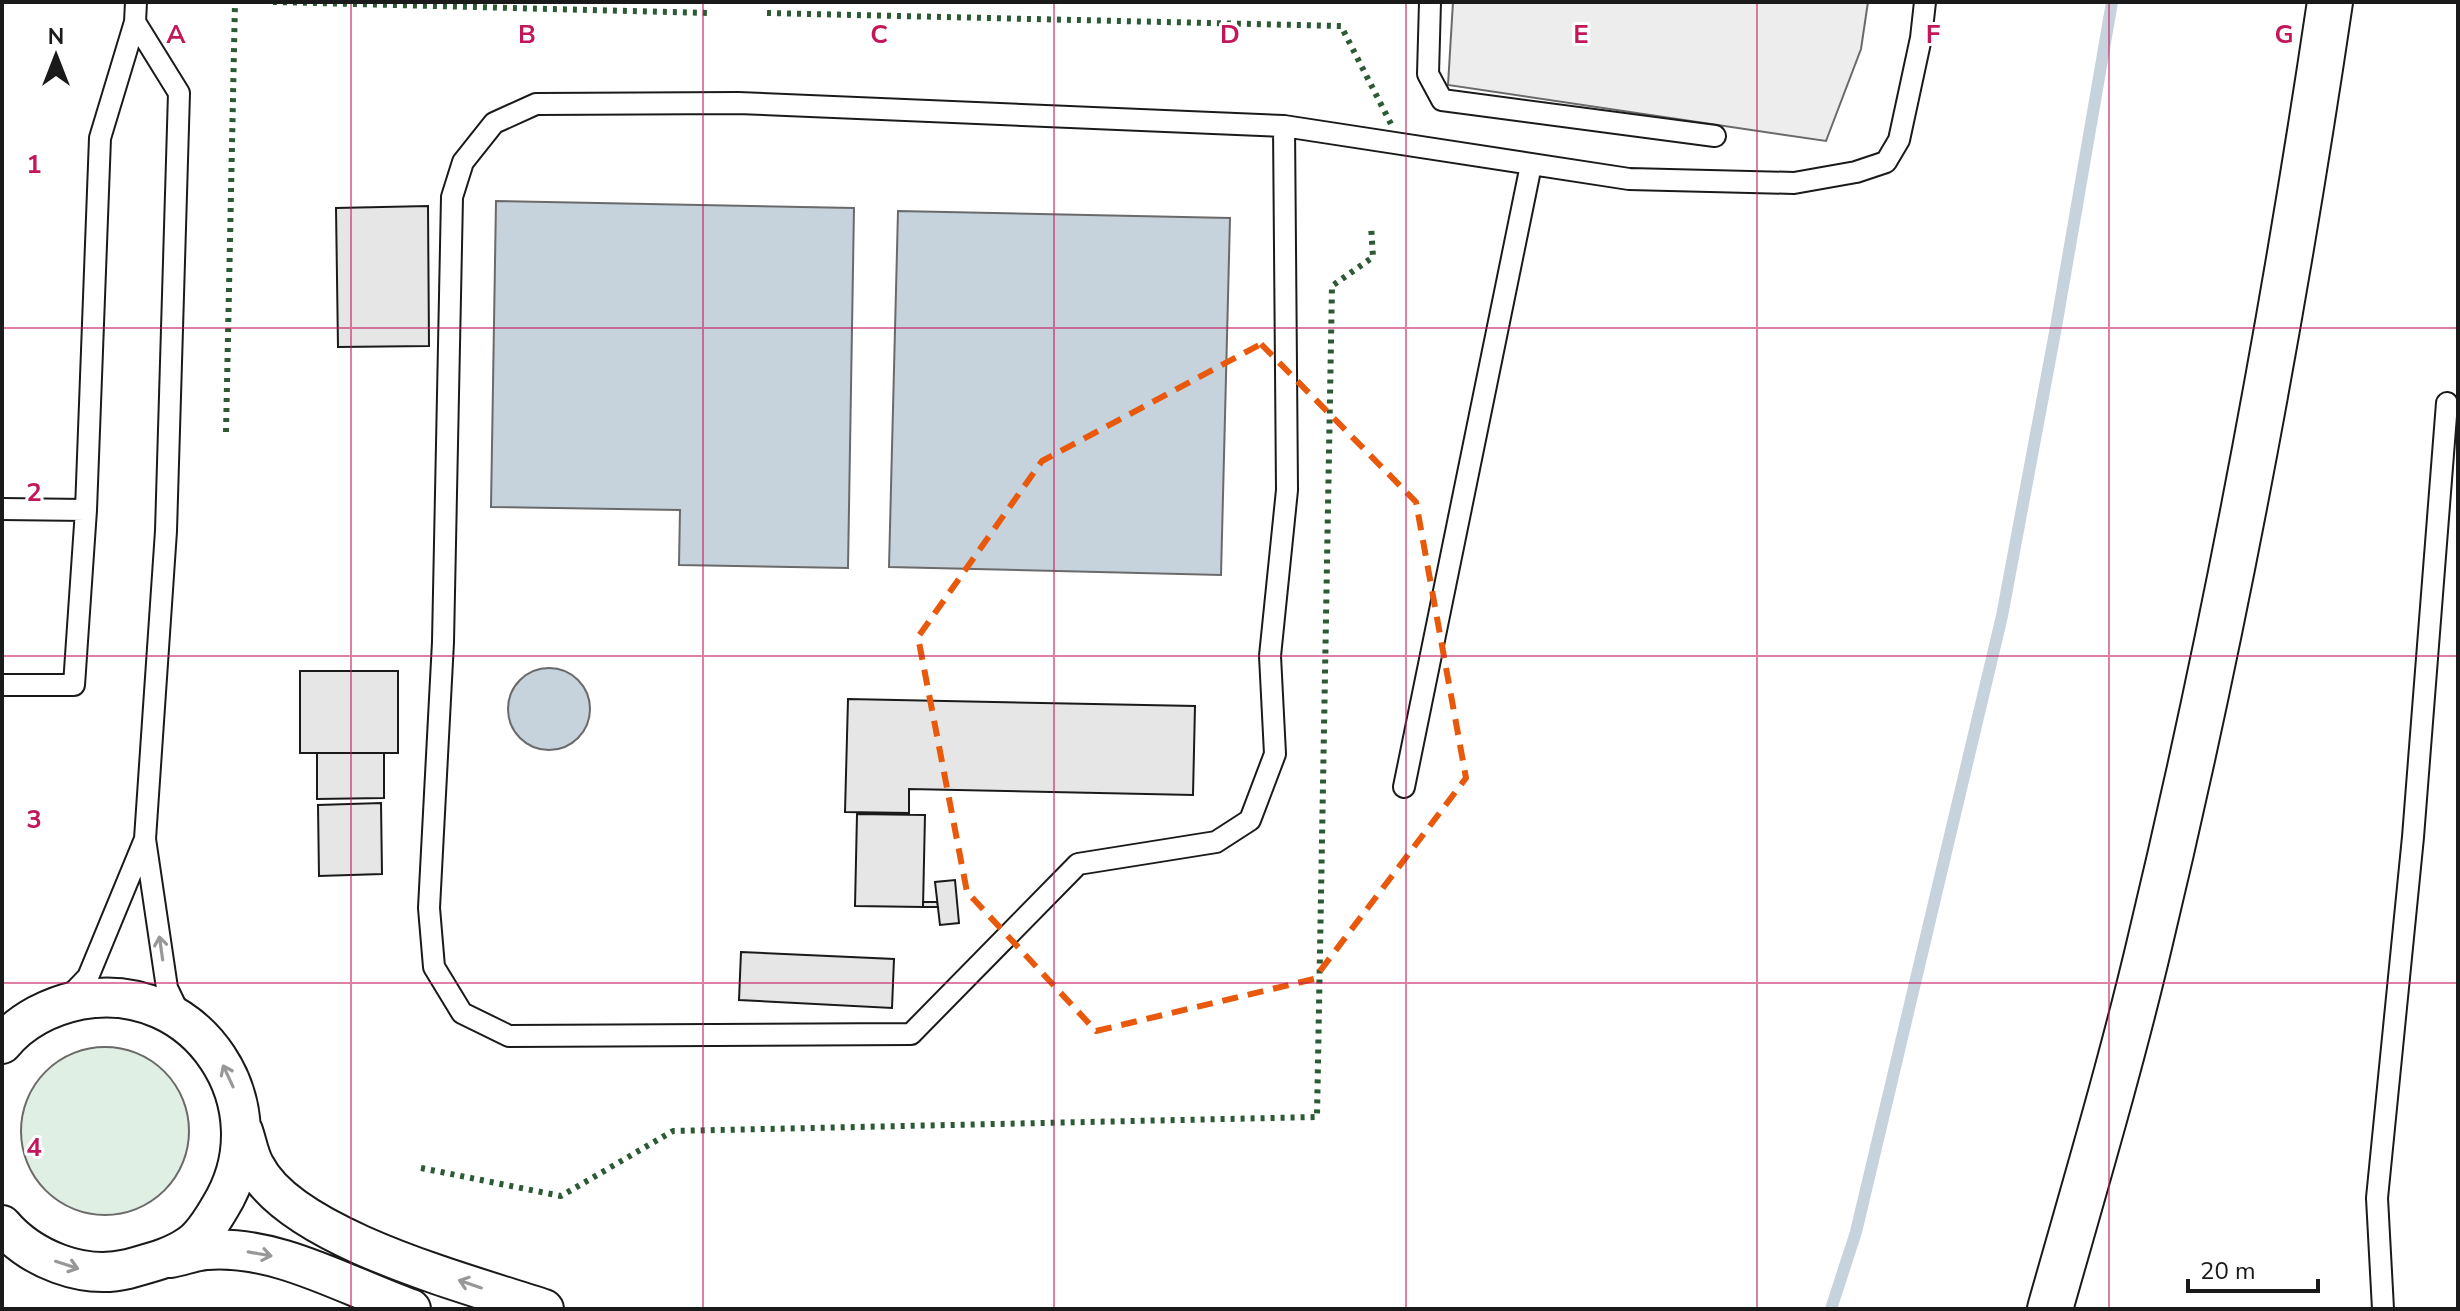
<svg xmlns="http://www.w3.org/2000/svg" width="2460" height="1311" font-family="'Nunito Sans',sans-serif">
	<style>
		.green { fill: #e0efe3; stroke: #6a6a6a; stroke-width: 2 }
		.parking { fill: #ededed; stroke: #6a6a6a; stroke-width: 2 }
		.water { fill: #c6d2dc; stroke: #6a6a6a; stroke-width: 2 }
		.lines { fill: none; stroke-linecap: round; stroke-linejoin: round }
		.stream { stroke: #c6d2dc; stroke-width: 12 }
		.building { fill: #e6e6e6; stroke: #1a1a1a; stroke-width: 2 }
		.lane-casing { stroke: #1a1a1a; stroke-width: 24 }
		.street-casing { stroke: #1a1a1a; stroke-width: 42 }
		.primary-casing { stroke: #1a1a1a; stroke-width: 48 }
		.lane { stroke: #fff; stroke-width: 20 }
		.street { stroke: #fff; stroke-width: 38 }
		.primary { stroke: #fff; stroke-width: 44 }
		.hedge { stroke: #2b5a34; stroke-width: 6; stroke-dasharray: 4 6; stroke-linecap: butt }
		.oneway { stroke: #989898 }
		.marked { fill: none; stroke: #e8590c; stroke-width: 6; stroke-dasharray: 16 10; stroke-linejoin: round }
		.grid { fill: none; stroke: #c2185b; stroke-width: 2; stroke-opacity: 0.55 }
		.grid-label { font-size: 26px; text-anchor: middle; font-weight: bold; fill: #c2185b; stroke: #fff; stroke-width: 6; stroke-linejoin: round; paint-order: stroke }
	</style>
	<rect width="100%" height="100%" fill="#fff"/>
	<path class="green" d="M21 1131a84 84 0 1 1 168 0a84 84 0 1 1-168 0Z"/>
	<path class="parking" d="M1453 2H1868L1861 49 1826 141 1448 85Z"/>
	<path class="water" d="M496 201 854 208 848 568 679 565 680 510 491 507Z
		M898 211 1230 218 1221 575 889 567Z
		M508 709a41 41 0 1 1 82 0a41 41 0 1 1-82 0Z"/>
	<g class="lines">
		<path class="stream" d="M1831 1309 1856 1232 2002 616 2056 327 2112 2"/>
	</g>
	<path class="building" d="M428 206 429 346 338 347 336 208Z
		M300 671H398V753H300Z
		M848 699 1195 706 1193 795 909 789V813L845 812Z
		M317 753H384V798L317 799Z
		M381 803 382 874 319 876 318 805Z
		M857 814 925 815 923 907 855 906Z
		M955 880 959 923 940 925 935 882Z
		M923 902H937L938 907H923Z
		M741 952 894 959 892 1008 739 1000Z"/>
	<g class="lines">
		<g class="lane-casing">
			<path id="lane" d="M1430 2 1428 74 1442 100 1715 136
				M135 22 179 93 166 531 145 839
				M1284 126 1287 490 1270 656 1275 754 1250 820 1216 842 1078 864 911 1034 509 1036 462 1013 434 967 429 908 443 642 452 197 463 162 494 123 536 104 738 103 1284 126 1629 179 1794 183 1856 172 1886 162 1899 140 1921 38 1925 2
				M2 509 86 510
				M2 685H74L86 510 100 138 135 22 136 2
				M1404 787 1531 165
				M67 999 88 977 145 839 167 988 180 1015
				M2383 1309 2377 1198 2413 837 2447 403"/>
		</g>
		<g class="street-casing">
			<path id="street" d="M2 1044C22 1020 51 1006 80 1000 198 978 282 1107 220 1207 213 1219 202 1237 190 1245 172 1258 149 1263 128 1269 83 1280 31 1259 2 1225
				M243 1131C247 1142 249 1156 255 1166 291 1238 469 1284 544 1309
				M170 1258C182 1256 194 1251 206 1250 276 1244 346 1286 411 1309"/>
		</g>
		<g class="primary-casing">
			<path id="primary" d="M2050 1309C2084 1189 2120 1068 2149 946 2224 634 2283 319 2330 2"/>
		</g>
		<use href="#lane" class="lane"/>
		<use href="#street" class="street"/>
		<use href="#primary" class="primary"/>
		<path class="hedge" d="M273 2 711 13
			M767 13 1341 26 1391 124
			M226 432 235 2
			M421 1168 561 1196 673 1131 1317 1117 1332 286 1373 257 1371 225"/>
	</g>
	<defs><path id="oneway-shaft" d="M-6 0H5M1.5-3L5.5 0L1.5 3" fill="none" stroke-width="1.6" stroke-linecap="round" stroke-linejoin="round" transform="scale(2)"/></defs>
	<g class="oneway">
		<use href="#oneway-shaft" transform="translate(161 948) rotate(-98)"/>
		<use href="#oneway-shaft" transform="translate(228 1076) rotate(-115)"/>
		<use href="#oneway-shaft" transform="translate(260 1254) rotate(10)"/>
		<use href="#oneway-shaft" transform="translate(67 1265) rotate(18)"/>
		<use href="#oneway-shaft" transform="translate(470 1284) rotate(-161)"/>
	</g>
	<path class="marked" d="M1261 344 1416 502 1466 778 1314 979 1096 1031 967 892 918 637 1042 461Z"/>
	<path class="grid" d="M351 2V1309M703 2V1309M1054 2V1309M1406 2V1309M1757 2V1309M2109 2V1309M2 328H2458M2 656H2458M2 983H2458"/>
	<g class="grid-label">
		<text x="176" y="43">A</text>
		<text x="527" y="43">B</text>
		<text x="879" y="43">C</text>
		<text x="1230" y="43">D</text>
		<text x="1581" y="43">E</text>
		<text x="1933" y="43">F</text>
		<text x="2284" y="43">G</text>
		<text x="34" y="173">1</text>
		<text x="34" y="501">2</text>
		<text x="34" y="828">3</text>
		<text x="34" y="1156">4</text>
	</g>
	<rect width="2460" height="1311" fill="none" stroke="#1a1a1a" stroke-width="8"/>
	<g transform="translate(56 56)" stroke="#ffffff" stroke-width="6" paint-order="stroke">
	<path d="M0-6L14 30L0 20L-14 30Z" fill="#1a1a1a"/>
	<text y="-12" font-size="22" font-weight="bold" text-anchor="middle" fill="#1a1a1a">N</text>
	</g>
	<path d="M2188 1279v12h130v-12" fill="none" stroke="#1a1a1a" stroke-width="4"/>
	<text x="2200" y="1279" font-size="24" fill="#1a1a1a" stroke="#ffffff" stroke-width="6" paint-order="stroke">20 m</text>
</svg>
